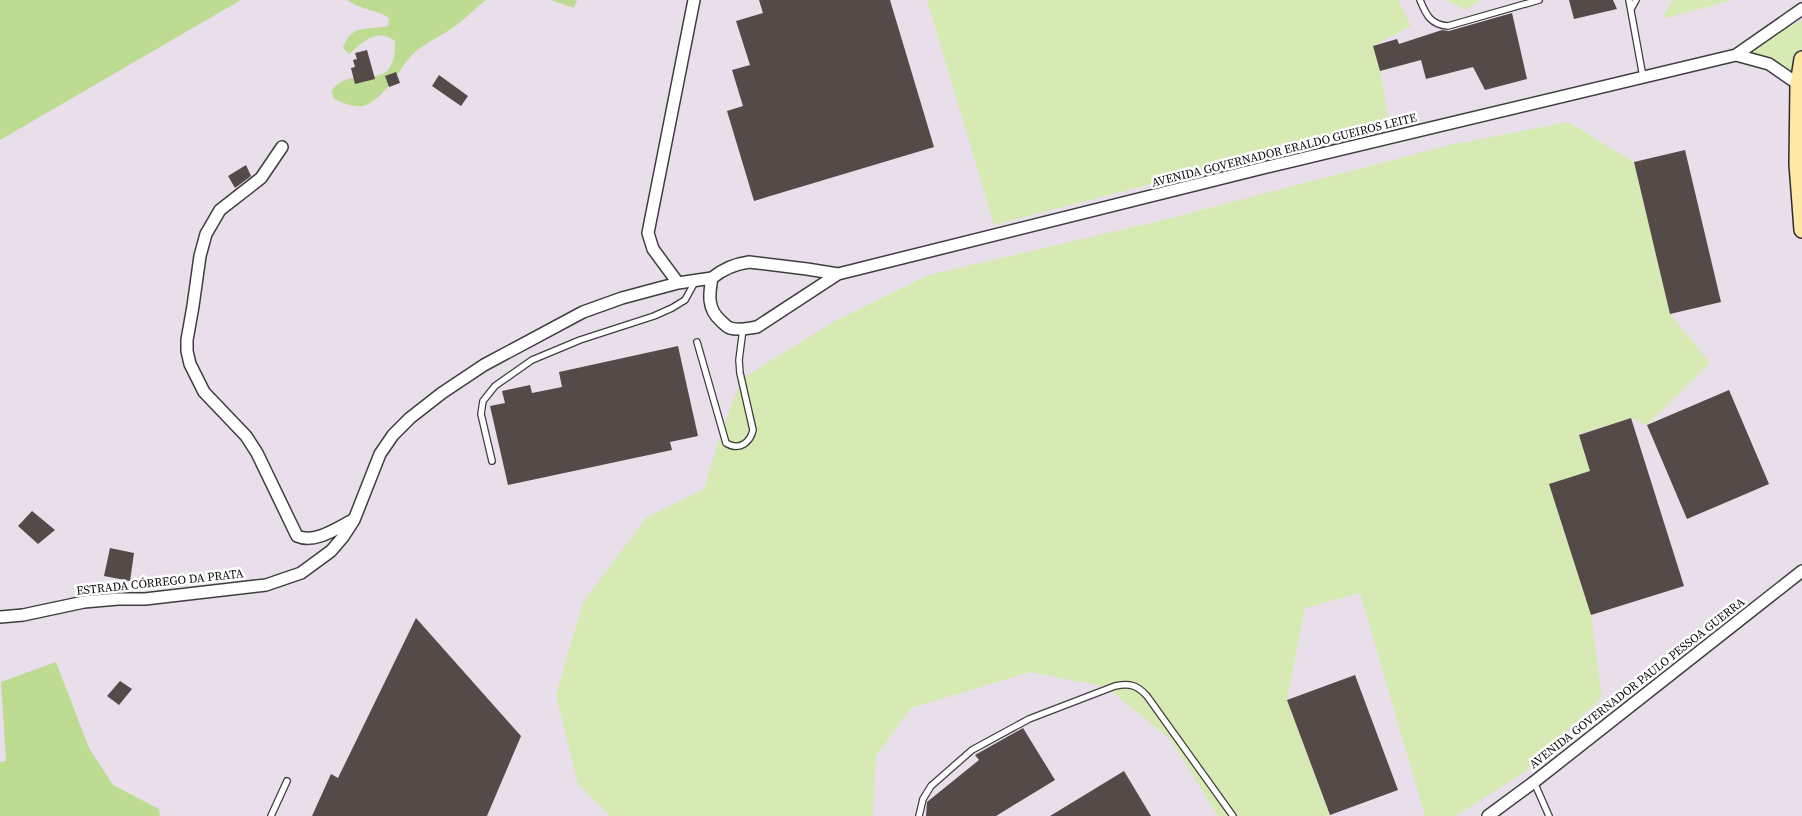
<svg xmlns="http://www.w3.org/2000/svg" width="1802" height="816" font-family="'Source Serif 4',serif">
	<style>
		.industrial { fill: #e8dfeb }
		.green { fill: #d8eab3 }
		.forest { fill: #bedb92 }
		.building { fill: #544a47 }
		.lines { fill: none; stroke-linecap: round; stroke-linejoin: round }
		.lane-casing { stroke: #3e3e3e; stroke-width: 8 }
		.street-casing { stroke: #3e3e3e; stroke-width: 14 }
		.secondary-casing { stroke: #2d2d2d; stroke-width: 18 }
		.lane { stroke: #fff; stroke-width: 5.5 }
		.street { stroke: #fff; stroke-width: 11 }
		.secondary { stroke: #ffe7a5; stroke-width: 15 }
		.labels { text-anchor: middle; stroke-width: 5; stroke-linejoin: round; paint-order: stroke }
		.street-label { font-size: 12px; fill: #0b0b0b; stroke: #fff }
	</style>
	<rect width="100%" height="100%" fill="#fff8ea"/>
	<path class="industrial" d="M0 0H1802V816H0Z"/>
	<path class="green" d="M927 0H1398L1411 26 1373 46 1380 71 1389 122 994 225Z
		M1446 0H1481L1466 10Z
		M1672 0H1733L1662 19Z
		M1802 20V85L1771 57 1737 54Z
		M1568 122 1634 162 1670 314 1710 363 1647 425 1631 418 1579 434 1590 471 1549 484 1591 615 1602 697 1526 771 1456 816H1425L1360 593 1305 608 1287 700 1330 816H1218L1170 739 1106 687 1030 672 911 708 876 756 873 816H610L578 785 556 695 583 602 646 518 704 489 718 442 741 379 835 321 929 275 1163 220 1450 145Z"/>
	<path class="forest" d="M0 0H241L0 140Z
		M347 0H486C475 8 465 19 454 27 441 36 427 42 415 52 398 69 388 95 366 105 356 109 342 103 333 98L332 90C355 61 396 99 395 41 377 27 364 41 349 54L343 48C351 23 368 31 388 26L389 18C376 9 360 10 347 0Z
		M551 0H577L574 8Z
		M56 662 89 748 113 785 159 809 160 816H0V762L6 761 1 682Z"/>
	<path class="building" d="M759 0H890L934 147 754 201 727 111 743 106 732 70 750 65 736 21 763 13Z
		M1569 0H1613L1617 9 1574 19Z
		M1512 13 1527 79 1485 90 1473 67 1426 79 1421 60 1380 71 1373 46 1397 39 1399 44 1442 30 1449 31Z
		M367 50 375 79 355 84 351 68 355 67 353 60 357 59 355 53Z
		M396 72 400 83 389 87 385 76Z
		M439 75 468 96 461 106 432 86Z
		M1685 150 1721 302 1670 314 1634 162Z
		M246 165 251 176 235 188 228 176Z
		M678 346 698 436 670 442 672 450 508 485 490 406 505 403 502 391 530 385 532 393 562 387 559 372Z
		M1729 390 1769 484 1687 519 1647 425Z
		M1631 418 1684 586 1591 615 1549 484 1590 471 1579 435Z
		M32 511 55 530 38 544 18 526Z
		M110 548 134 553 130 581 104 576Z
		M416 618 521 736 487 816H312L331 774 338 778Z
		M1355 675 1398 790 1330 815 1287 700Z
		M120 681 132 689 119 705 107 696Z
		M1023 728 1055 780 996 816H926L927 802 979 760 975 755Z
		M1124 771 1151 816H1050Z"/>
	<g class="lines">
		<g class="lane-casing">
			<path id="lane" d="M1420 0C1426 15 1431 25 1448 26L1539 0
				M1629 0 1643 77
				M1631 9 1636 0
				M697 342 726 443C739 451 750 443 753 430L740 373 739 360 743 329
				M492 461 481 414 483 401 495 386 532 360 580 340 654 316 672 308 685 300 696 280
				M1534 782 1549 816
				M271 816 287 781
				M919 816 923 799 931 786 972 750 1029 719 1115 686C1130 683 1137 685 1147 696L1233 816"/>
		</g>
		<g class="street-casing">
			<path id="street" d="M1736 55 1769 64 1798 84
				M282 147 261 178 220 210 206 234 200 256 193 306 187 340V351L190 364 204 392 246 436 257 453 297 536C315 544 337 528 353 520
				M838 274 807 269 749 262C734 264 723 269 712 278 709 294 707 309 721 321 723 323 727 327 730 328 738 331 749 328 757 327L838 274 1267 167 1736 55 1802 9
				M678 283 653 249 648 233 694 0
				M0 617 23 615 84 602 118 599H145L266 585 301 573 331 551 343 537 354 520 380 454 393 435 410 418 442 393 484 365 583 312 622 298 678 283 712 278
				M1488 816 1534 782 1802 571"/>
		</g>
		<g class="secondary-casing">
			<path id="secondary" d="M1802 59 1798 84 1797 164 1802 230"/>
		</g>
		<use href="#lane" class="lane"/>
		<use href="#street" class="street"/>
		<use href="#secondary" class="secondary"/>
	</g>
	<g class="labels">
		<g class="street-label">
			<text transform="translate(1284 150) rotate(-14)" y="4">AVENIDA GOVERNADOR ERALDO GUEIROS LEITE</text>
			<text transform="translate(160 582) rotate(-6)" y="4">ESTRADA CÓRREGO DA PRATA</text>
			<text transform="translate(1637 683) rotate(-38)" y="4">AVENIDA GOVERNADOR PAULO PESSOA GUERRA</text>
		</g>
	</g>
</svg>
